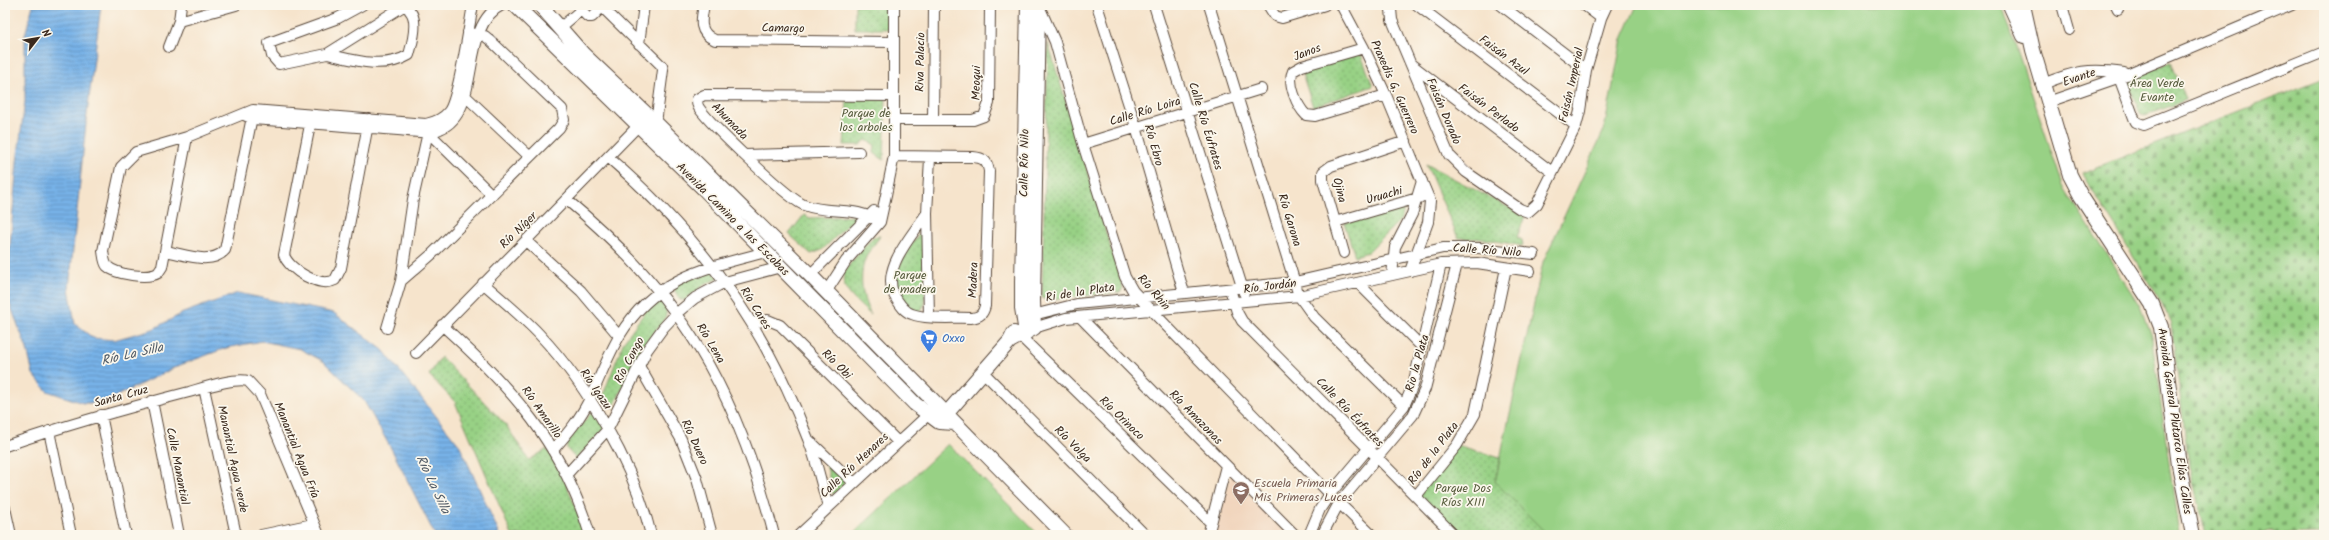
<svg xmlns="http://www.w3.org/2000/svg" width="2329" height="540" font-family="Kalam,sans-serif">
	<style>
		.built { fill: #f1d5bd }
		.green { fill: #98d185; stroke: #6a7e52 }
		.cemetery { fill: url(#cemetery-stones); stroke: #6a7e52 }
		.park { fill: url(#park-dots); stroke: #6a7e52 }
		.water { fill: url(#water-rules); stroke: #596e83 }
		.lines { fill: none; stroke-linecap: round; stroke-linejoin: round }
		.street-casing { stroke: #574638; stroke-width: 12 }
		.secondary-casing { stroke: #574638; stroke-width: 16 }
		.street { stroke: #fff; stroke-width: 10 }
		.secondary { stroke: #fff; stroke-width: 14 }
		.labels { text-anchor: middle; stroke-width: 3.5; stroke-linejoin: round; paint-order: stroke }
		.street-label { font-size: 12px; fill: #3b2a1e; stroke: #fbf7ec }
		.park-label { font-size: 12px; fill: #575c3d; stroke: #fbf7ec }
		.shop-label { font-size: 12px; fill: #366cbe; stroke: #fbf7ec; text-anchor: start }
		.education-label { font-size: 12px; fill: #785e54; stroke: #fbf7ec; text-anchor: start }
		.water-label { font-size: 13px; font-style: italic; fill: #505a65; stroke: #fbf7ec }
	</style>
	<defs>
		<pattern id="cemetery-stones" width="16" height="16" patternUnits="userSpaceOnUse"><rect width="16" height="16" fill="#98d185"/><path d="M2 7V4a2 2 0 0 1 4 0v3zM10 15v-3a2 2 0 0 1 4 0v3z" fill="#7daa6c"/></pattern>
		<pattern id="park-dots" width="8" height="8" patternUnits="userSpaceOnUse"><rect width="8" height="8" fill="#98d185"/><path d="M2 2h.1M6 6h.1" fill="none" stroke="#7daa6c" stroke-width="1.8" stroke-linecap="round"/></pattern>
		<pattern id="water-rules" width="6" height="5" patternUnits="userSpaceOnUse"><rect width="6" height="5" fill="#77b2e8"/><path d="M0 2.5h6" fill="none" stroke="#6391bb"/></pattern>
	</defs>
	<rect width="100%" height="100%" fill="#fbf7ec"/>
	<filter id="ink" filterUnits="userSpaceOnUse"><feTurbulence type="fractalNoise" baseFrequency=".025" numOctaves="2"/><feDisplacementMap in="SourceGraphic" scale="8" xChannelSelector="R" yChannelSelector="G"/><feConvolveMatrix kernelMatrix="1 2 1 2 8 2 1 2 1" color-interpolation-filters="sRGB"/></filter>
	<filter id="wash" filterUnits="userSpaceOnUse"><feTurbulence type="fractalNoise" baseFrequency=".012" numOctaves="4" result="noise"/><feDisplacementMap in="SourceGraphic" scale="16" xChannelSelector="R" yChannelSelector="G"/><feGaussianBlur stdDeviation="0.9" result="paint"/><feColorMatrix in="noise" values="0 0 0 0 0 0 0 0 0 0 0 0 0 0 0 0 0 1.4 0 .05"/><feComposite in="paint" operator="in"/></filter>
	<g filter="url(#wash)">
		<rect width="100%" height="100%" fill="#f6e4cc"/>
		<path class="built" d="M1232 474 1287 535H1215Z"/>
		<path class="green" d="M1637 5H2002L2063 186 2140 306 2152 339 2179 535H1548L1495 482 1543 262 1604 130 1622 39Z
			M948 444 1039 535H852Z"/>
		<path class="cemetery" d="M2324 78V534L2275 535 2272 530 2258 535H2206L2189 465 2171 324 2164 307 2082 173Z"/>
		<path class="park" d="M855 5H890V29H855Z
			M1048 43 1123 288 1120 292 1047 300 1042 298Z
			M1360 52 1373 86 1313 107 1302 73Z
			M2171 62 2186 100 2145 116 2140 113 2128 84 2130 78Z
			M886 96 884 160 874 153 875 145 866 140 860 145H844L847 100Z
			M1426 164 1525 216 1517 237 1522 240 1523 246 1485 239 1458 238Z
			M1404 207 1402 218 1368 252 1355 256 1344 223Z
			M804 215 810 218 857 216 822 250 811 254 789 234Z
			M922 229 925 233V304L920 312 911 309 896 292 895 275 906 253Z
			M880 236C876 243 869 250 866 257 858 275 862 299 871 315 827 277 841 276 873 237Z
			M711 269 719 278 705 284 685 300H680L674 289 677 283Z
			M653 301H662L667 309 665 319 643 346 613 408 603 395 624 341Z
			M441 357 505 424 529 460 547 449 563 476 587 535H512L455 402 429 375Z
			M593 411 605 429 576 459 567 449V442Z
			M1457 445 1500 458 1495 482 1548 535H1454L1416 496Z
			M825 458 848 480 833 495Z"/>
		<path class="water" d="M33 5H101L87 114 69 288 75 324 93 338 114 340 153 329 183 313 238 293 334 313 383 350 460 446 500 535H435L392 450 364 401 323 361 300 349 262 341 226 348 180 365 102 403H83L47 391 33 374 27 349 6 294 17 162 25 101V35Z"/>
	</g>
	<g filter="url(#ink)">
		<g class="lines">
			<g class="street-casing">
				<path id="street" d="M362 5 338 18 269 43 272 56 279 64 327 54 405 5
					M600 5 662 66 663 70 656 123
					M704 5C701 20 698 33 715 40L893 42
					M1097 5 1136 127 1184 293
					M1154 5 1244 293
					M1209 5 1299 296 1314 317 1404 406
					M1268 5 1275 16 1282 18 1325 5
					M1341 5 1364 48 1386 95 1430 201 1428 222 1410 271
					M1393 5 1391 9 1392 20 1449 155 1466 172 1520 209 1528 212 1537 204 1576 126 1580 111 1586 70 1601 18 1607 5
					M1417 5 1576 126
					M1501 5 1586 70
					M1584 5 1601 18
					M2062 5 2069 30
					M2116 5 2118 9
					M1039 6 1055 42 1083 144 1125 277 1133 291 1151 310 1330 494
					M179 21 236 5
					M561 27 581 10 588 17H592L602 7
					M639 44 644 5
					M169 47 179 21 181 5
					M1364 48 1302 66 1293 71C1287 83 1297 106 1306 115L1315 116 1386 95
					M327 54C353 60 384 70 409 55 412 44 419 21 410 11 409 8 405 7 402 5
					M1412 65 1552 172
					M2117 72 2134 118 2136 122 2144 125 2324 52
					M2043 84C2075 71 2089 68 2124 73
					M459 90 529 156
					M2048 102 2129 74 2292 5
					M244 115 253 119C301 122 349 127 398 130 410 131 428 135 440 129 484 110 458 26 502 5
					M312 115 284 255C289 270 320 288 335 280L341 268 369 119
					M894 120H973L984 116 989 103 990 5
					M933 120 934 5
					M428 132 492 195
					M187 137 162 267 158 273C148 279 116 275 107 266 104 262 104 257 103 251L121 167 136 152 187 137 253 110 426 124C435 122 443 119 449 111 459 97 469 26 473 5
					M1083 144 1261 89
					M745 155 859 152
					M894 156 973 157C983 158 987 160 989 171L985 306C983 314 980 317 971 318 955 317 927 320 912 314 905 312 901 306 897 300 877 272 912 236 927 213
					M608 157C700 236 765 326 808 439 817 461 821 484 828 506
					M567 200C682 295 737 392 774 535
					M880 222C854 205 830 215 804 205 787 198 711 125 699 108 697 105 697 102 697 99L704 95 894 96
					M1335 222 1421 197
					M526 241 581 291 619 336
					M165 251C184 254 211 266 225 250L253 112
					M1344 253 1323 180V172L1331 166 1406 141
					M810 275 874 211
					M1392 275 1395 247 1412 214 1422 181
					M401 281 431 255 559 128 564 120 562 109 491 41 485 36 468 32
					M483 283C502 300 522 316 539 334 588 386 634 465 651 535
					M1359 284 1422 347
					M1230 289 1237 312 1242 321 1454 535
					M826 292 846 261 880 222 886 195 894 156V5
					M1033 315 1077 304 1295 282 1443 248H1479L1534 254
					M929 317 927 213 930 158
					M1080 317 1295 535
					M752 323 768 320 780 325 897 441
					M442 325C512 388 562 443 590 535
					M387 328 401 281 413 199 428 132 426 126
					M1034 328 1066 318 1299 296 1441 264 1477 263 1530 271
					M1016 332 1211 523
					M416 353 639 125
					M639 366 681 439 697 479 712 535
					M983 372 1145 535
					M204 388 236 535
					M152 401 179 535
					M101 415 126 535
					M49 431 71 535
					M810 441 853 482
					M5 446C66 425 127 408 189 392 203 388 235 377 248 381L260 394 319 535
					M553 450C567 434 581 418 590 398 600 378 608 355 620 335 655 277 706 268 766 252
					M567 474 608 429 647 350 663 328 677 313 695 298 725 282 781 267
					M1416 496 1457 445 1475 414 1506 268
					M1339 503 1372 535
					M5 508 11 535
					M261 535 313 524
					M799 535 932 411
					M1208 535 1226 466
					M1309 535 1320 509 1330 494 1404 406 1413 385 1441 264
					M1322 535 1339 503 1413 415 1425 389 1457 264"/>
			</g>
			<g class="secondary-casing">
				<path id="secondary" d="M515 5 704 189 915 404 939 422 955 423
					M540 5 583 54 656 123 810 275 1065 535
					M2010 5 2024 36
					M2023 5 2033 50 2070 175 2081 196 2152 304 2161 327 2179 465 2193 535
					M1026 333 1022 308V282L1028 5
					M1010 341 1034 328 1033 301 1038 5
					M940 421 1010 341 1014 333"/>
			</g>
			<use href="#street" class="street"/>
			<use href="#secondary" class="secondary"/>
		</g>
	</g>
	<defs>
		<g id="supermarket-pin" transform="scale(0.9)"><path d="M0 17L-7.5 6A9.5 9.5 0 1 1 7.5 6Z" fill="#3f7fe0" stroke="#fbf7ec"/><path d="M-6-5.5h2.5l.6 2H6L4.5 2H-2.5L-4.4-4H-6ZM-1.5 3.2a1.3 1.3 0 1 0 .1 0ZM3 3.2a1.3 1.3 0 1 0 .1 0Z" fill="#fff"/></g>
		<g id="school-pin" transform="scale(0.9)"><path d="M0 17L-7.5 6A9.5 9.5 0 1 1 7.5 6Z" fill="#8d6e63" stroke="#fbf7ec"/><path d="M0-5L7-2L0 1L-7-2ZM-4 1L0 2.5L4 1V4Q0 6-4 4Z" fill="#fff"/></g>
	</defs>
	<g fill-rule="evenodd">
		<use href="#supermarket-pin" x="929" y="338"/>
		<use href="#school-pin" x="1241" y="490"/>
	</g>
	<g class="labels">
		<g class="street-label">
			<text transform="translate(783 28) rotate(1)" y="4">Camargo</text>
			<text transform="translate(1307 52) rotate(-21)" y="4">Janos</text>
			<text transform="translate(1504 55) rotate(37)" y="4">Faisán Azul</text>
			<text transform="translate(920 62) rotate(-89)" y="4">Riva Palacio</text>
			<text transform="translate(2079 77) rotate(-19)" y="4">Evante</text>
			<text transform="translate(976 83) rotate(-89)" y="4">Meoqui</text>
			<text transform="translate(1571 85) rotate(-77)" y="4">Faisán Imperial</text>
			<text transform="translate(1395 87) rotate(66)" y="4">Praxedis G. Guerrero</text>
			<text transform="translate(1489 108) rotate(37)" y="4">Faisán Perlado</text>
			<text transform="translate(1145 111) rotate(-17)" y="4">Calle Río Loira</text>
			<text transform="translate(1444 111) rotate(67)" y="4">Faisán Dorado</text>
			<text transform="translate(730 121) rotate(46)" y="4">Ahumada</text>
			<text transform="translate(1206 126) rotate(73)" y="4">Calle Río Éufrates</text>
			<text transform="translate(1154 145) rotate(74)" y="4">Río Ebro</text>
			<text transform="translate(1024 163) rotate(-89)" y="4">Calle Río Nilo</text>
			<text transform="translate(1340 190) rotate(76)" y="4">Ojina</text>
			<text transform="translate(1384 195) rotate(-16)" y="4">Uruachi</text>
			<text transform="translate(733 219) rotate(45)" y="4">Avenida Camino a las Escobas</text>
			<text transform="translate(1290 220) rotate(73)" y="4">Río Garona</text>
			<text transform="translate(518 230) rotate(-44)" y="4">Río Níger</text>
			<text transform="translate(1487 250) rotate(4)" y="4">Calle Río Nilo</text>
			<text transform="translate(973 280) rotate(-88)" y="4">Madera</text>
			<text transform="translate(1270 286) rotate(-7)" y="4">Río Jordán</text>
			<text transform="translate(1080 292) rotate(-9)" y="4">Ri de la Plata</text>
			<text transform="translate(1154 292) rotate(49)" y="4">Río Rhin</text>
			<text transform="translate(756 308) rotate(58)" y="4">Río Cares</text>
			<text transform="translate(711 343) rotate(59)" y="4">Río Lena</text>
			<text transform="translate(629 360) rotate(-62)" y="4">Río Congo</text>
			<text transform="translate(1417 363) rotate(-74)" y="4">Rio la Plata</text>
			<text transform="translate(837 364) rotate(45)" y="4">Río Obi</text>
			<text transform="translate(596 389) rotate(56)" y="4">Río Igazu</text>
			<text transform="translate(121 396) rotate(-15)" y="4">Santa Cruz</text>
			<text transform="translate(542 412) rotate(55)" y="4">Río Amarillo</text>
			<text transform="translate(1350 412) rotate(46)" y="4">Calle Río Éufrates</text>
			<text transform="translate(1196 417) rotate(46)" y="4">Río Amazonas</text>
			<text transform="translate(1122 418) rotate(44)" y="4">Río Orinoco</text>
			<text transform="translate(2175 421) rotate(82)" y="4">Avenida General Plutarco Elías Calles</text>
			<text transform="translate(695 442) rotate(65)" y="4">Río Duero</text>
			<text transform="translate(1073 444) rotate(45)" y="4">Río Volga</text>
			<text transform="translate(297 450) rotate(68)" y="4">Manantial Agua Fría</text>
			<text transform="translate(1433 453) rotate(-53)" y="4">Río de la Plata</text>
			<text transform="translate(233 459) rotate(78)" y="4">Manantial Agua verde</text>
			<text transform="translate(854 465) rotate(-43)" y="4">Calle Río Henares</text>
			<text transform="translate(178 466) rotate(79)" y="4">Calle Manantial</text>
		</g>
		<g class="park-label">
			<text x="2157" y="87">Área Verde<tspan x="2157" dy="14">Evante</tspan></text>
			<text x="866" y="117">Parque de<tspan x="866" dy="14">los arboles</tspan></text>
			<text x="910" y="279">Parque<tspan x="910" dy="14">de madera</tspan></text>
			<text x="1463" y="492">Parque Dos<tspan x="1463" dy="14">Ríos XIII</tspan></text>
		</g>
		<g class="shop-label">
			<text x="942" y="342">Oxxo</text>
		</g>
		<g class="education-label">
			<text x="1254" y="487">Escuela Primaria<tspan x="1254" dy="14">Mis Primeras Luces</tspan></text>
		</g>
		<g class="water-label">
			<text transform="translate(132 353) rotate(-13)" y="5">Río La Silla</text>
			<text transform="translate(434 484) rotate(65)" y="5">Río La Silla</text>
		</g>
	</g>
	<rect width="2329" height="540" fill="none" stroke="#fbf7ec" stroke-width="20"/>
	<g transform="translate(38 38) rotate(59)" stroke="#fbf7ec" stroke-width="3" paint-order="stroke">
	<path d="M0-3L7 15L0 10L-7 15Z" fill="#3b2a1e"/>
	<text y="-6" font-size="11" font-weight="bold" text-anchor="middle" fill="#3b2a1e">N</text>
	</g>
</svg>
